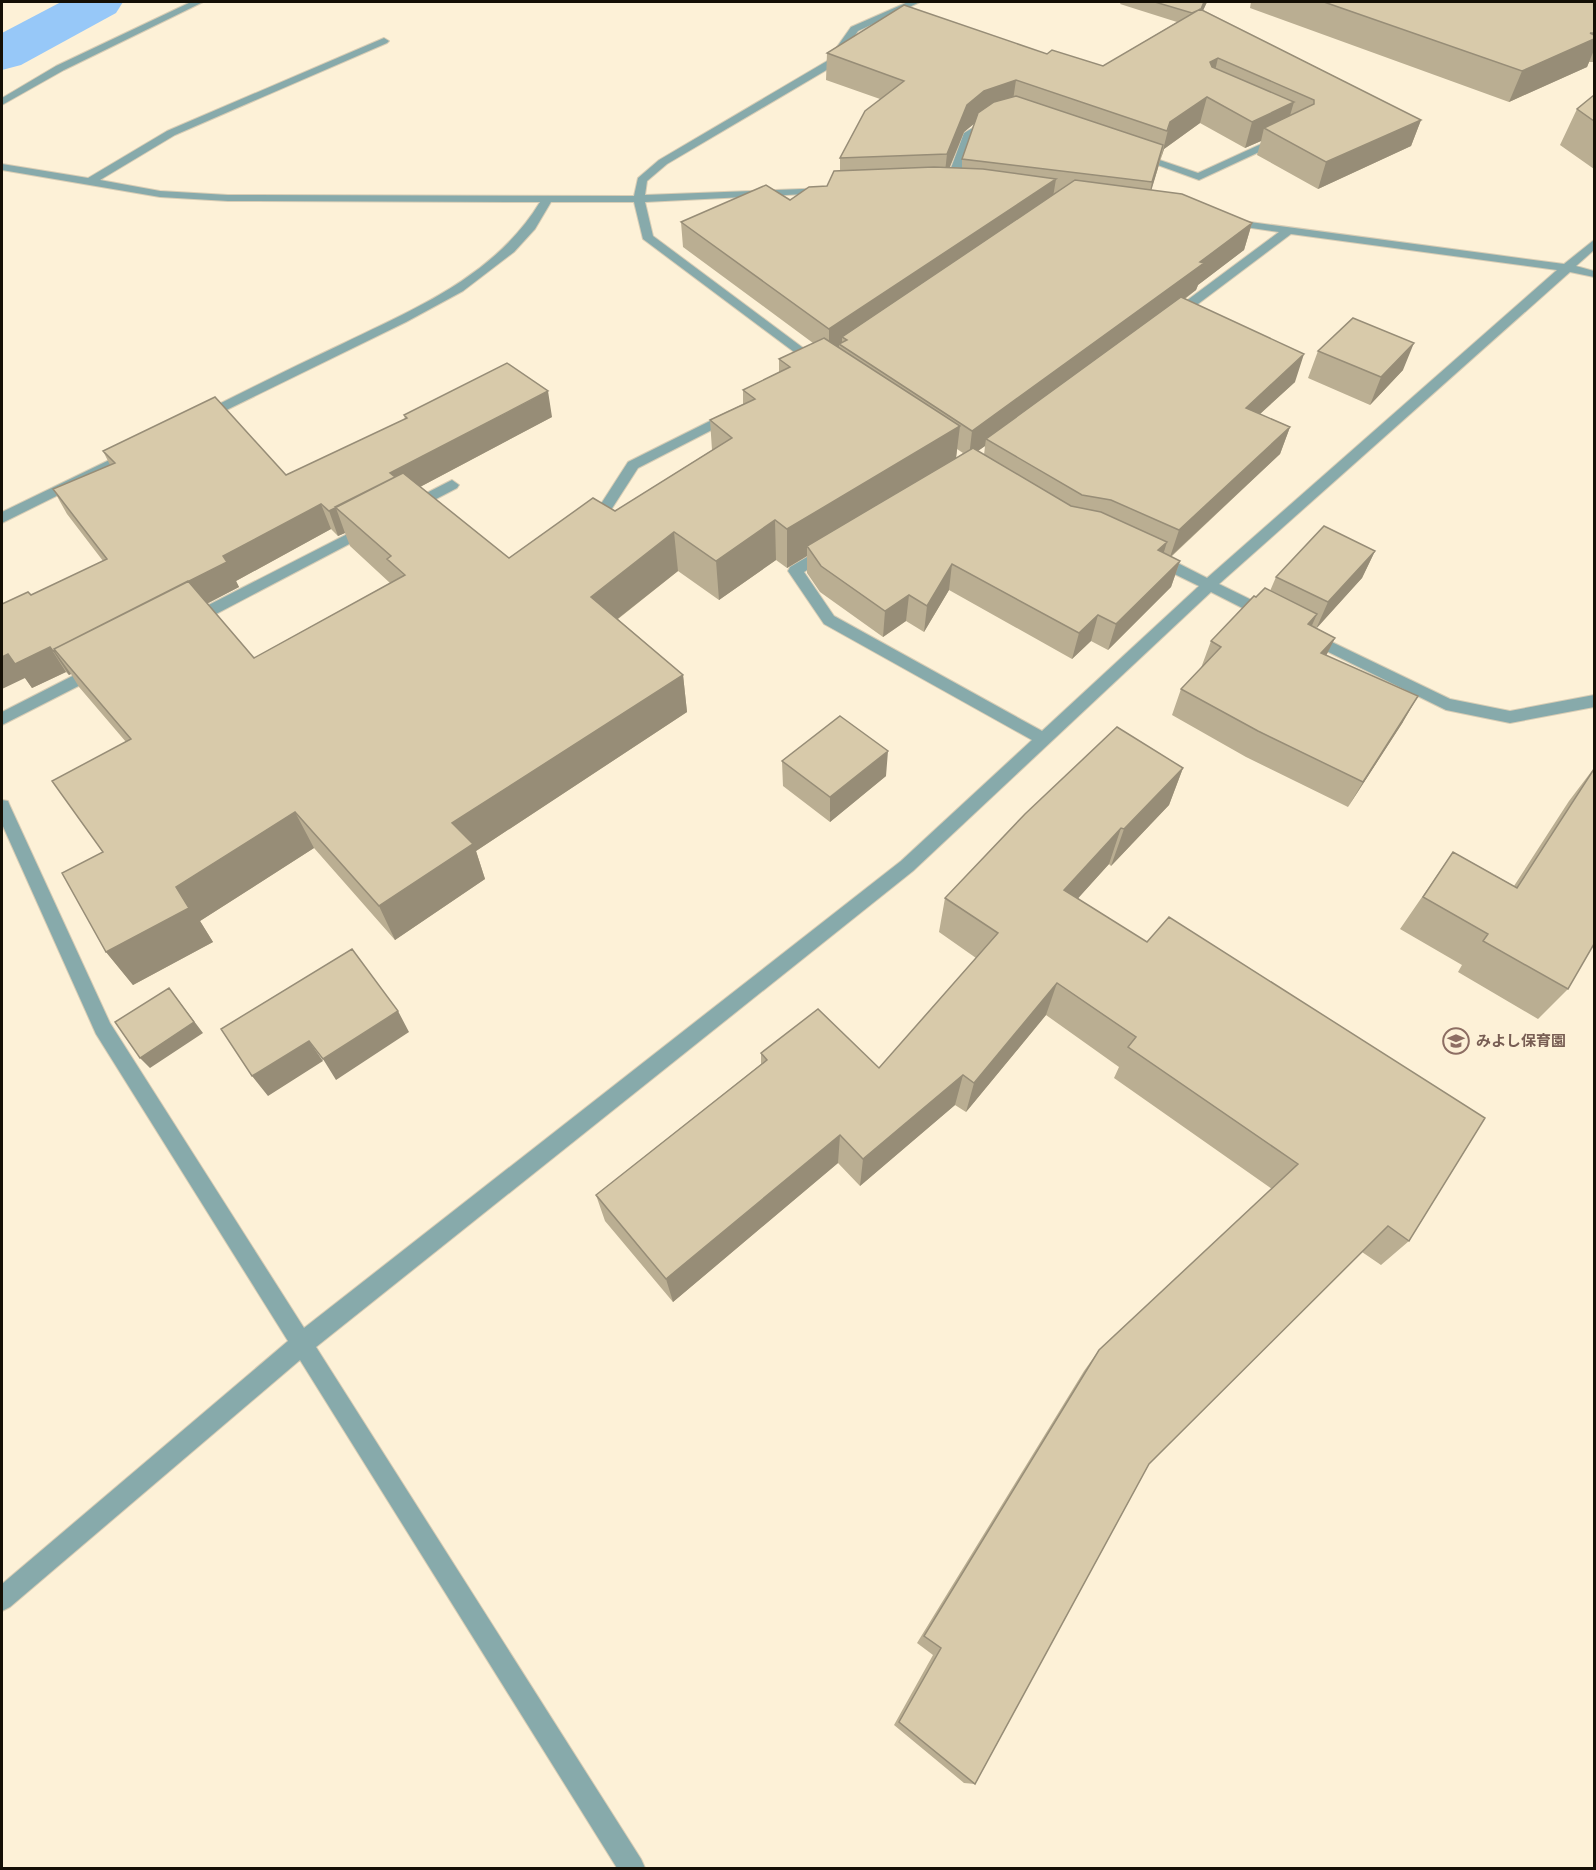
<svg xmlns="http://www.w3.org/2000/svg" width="1596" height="1870" font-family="Barlow,'Noto Sans JP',sans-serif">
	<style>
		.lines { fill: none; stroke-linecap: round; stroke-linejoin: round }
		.river { fill: #97c8f8; fill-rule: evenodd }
		.minor-casing { stroke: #d8cdb5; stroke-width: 2 }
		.minor { fill: #87aaab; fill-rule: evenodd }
		.wall { fill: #baae92; fill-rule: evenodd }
		.shaded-wall { fill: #978d77 }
		.building { fill: #d8caaa; stroke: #978d77; stroke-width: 1.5 }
		.labels { text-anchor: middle; stroke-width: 6; stroke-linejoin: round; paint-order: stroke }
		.education-label { font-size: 15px; font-weight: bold; fill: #785e54; stroke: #fdf1d7; text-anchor: start }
	</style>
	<rect width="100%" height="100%" fill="#fdf1d7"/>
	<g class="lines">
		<path class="river" d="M61 2H123L116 13 21 65 2 70V33Z"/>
		<g class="minor-casing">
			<path id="minor" d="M191 2H203L64 70 2 105V98L56 66Z
				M908 2H920L858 31 835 65 667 164 647 181 645 195 829 188V192L825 193 645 202 653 236 822 362 823 365 817 369 643 239 634 202H551L535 229 514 252 463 291 406 322 202 422 195 418 197 415C245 391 293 367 342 344 416 308 495 276 540 202L228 201 160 197 2 170V164L88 178 167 131 384 38 389 41 387 43 175 135 100 180 160 191 228 195 634 196 638 178 659 160 827 61 851 27Z
				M993 116 998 119 997 121 974 135 956 187 954 189H946L944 187 964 133Z
				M1281 135 1286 138 1285 140 1199 180 1130 155 1135 152 1139 153 1198 173Z
				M1228 219 1564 264 1594 240V250L1576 266 1594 271V277L1570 272 1219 584 1274 611 1277 615 1274 619H1264L1211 592 913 871 316 1347 641 1859 645 1868H617L300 1360 10 1607 2 1611V1584L288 1341 96 1034 2 824V800L8 801 10 806 110 1023 304 1328 901 861 1032 740 824 624 788 571 790 567 824 547H834L836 550 834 553 804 572 834 616 1042 731 1199 586 1152 563 1150 559 1152 555H1162L1207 578 1557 270 1291 234 1178 319H1170L1168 316 1170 313 1279 232 1224 224V220Z
				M730 411 737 415 735 418 638 468 609 513 592 523H582L580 520 599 507 628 462Z
				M132 449 137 450 139 453 137 456 2 523V512Z
				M452 480 459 485 457 488 415 510 410 512 403 507 405 504Z
				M367 524 374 529 372 532 197 624H187L184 620 187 616Z
				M1309 631 1450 699 1510 711 1594 695V707L1510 723 1446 710 1304 640 1301 636 1304 632Z
				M96 664 102 666 104 670 102 674 2 725V712Z"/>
		</g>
		<use href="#minor" class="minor"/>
	</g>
	<path class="wall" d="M1121 2H1207L1203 10 1421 120 1411 146 1318 189 1257 155 1261 141 1245 148 1200 123 1164 149 1151 190 1252 223 1244 250 1198 285 1196 290 1185 299 1295 382 1260 414 1290 427 1280 454 1171 557 1180 561 1171 587 1108 650 1091 641 1072 659 949 590 924 632 906 621 883 637 820 592 807 573V556L787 568 776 560 719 600 678 571 618 619 683 675 687 712 476 851 485 879 395 940 314 848 200 921 213 942 133 985 106 952 103 852 126 742 79 687 71 674 69 675 66 672 32 688 25 678 31 595 103 561 67 514 53 489 110 465 103 451 286 475 405 419 404 415 552 417 420 487 509 558 615 511 712 450 710 420 743 404V390L779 372V359L813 343 683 247 681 222 790 200 827 186 840 171V158L880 99 826 80 827 53 1047 54 1103 66 1177 22 1120 4ZM975 123 962 159V168L950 167 964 132ZM985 446 984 455 978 451ZM957 449 963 453 956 458ZM331 529 338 536 345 533 350 546 390 583 254 658 207 604 239 587 236 581Z
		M1251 2H1594V62H1589L1587 67 1509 102 1250 8Z
		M1594 95V169L1560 145 1577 109Z
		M1318 351 1403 370 1370 405 1308 378Z
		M1375 551 1362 578 1316 628 1335 638 1326 655 1403 722 1348 807 1246 757 1172 715 1181 689 1201 668 1211 641 1256 597 1270 591 1276 577Z
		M782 761 886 776 830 822 783 786Z
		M1183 768 1169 805 1111 866 1109 864 1078 898 1409 1241 1381 1265 1362 1252 1149 1464 975 1784 964 1783 894 1725 933 1655 917 1643 1084 1371 1099 1350 1272 1189 1114 1078 1119 1067 1046 1015 966 1112 955 1105 860 1186 838 1163 673 1302 605 1221 596 1195 761 1064V1053L879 1068 976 958 939 932 945 898Z
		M1594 768 1568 989 1538 1019 1458 972 1462 965 1400 929 1453 852 1514 886 1569 801Z"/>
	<path class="shaded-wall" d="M1204 2H1207L1195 28 1198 15Z
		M1594 39V50L1587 67 1509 102 1522 71Z
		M1218 58 1212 84 1210 62Z
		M1016 80 1012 107 981 118 964 132 944 181 947 154 967 105 984 91Z
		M1207 97 1200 123 1164 149 1161 158 1170 122Z
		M1294 102 1286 129 1264 128 1261 141 1245 148 1252 122Z
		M1421 120 1411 146 1318 189 1326 162Z
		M1163 145 1158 168 1147 205 1152 182Z
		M1056 179 1052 203 847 340 842 337V345L839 344V347L829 354V329Z
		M1252 223 1244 250 1198 285 1196 290 991 441 986 439 985 446 969 457 972 431Z
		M1414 343 1403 370 1370 405 1381 377Z
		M1304 354 1295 382 1237 435 1246 408Z
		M548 391 552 417 401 497 390 473Z
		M960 426 955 466 807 546V556L787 568V529Z
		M1290 427 1280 454 1170 557 1179 530Z
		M321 504 331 529 236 581 239 587 74 672 55 650 223 556Z
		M336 508 345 533 338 536 329 511Z
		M775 520 776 560 719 600 716 561Z
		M674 532 678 571 597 635 591 597Z
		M1167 542 1159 568 1158 550Z
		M1375 551 1362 578 1316 629 1328 602Z
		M1180 561 1171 587 1108 650 1116 624Z
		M952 564 949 590 924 632 927 606Z
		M909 595 906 621 883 637 885 611Z
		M1317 614 1305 641 1308 624Z
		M1098 615 1091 641 1072 659 1079 633Z
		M1335 638 1322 664 1321 653Z
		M50 647 66 672 32 688 25 678 2 689V657L8 654Z
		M54 650 71 674 69 675 53 651Z
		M683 675 687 712 476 851 485 879 395 940 379 906 452 823Z
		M1418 696 1403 722 1348 807 1363 782Z
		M888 751 886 776 830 822V797Z
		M1183 768 1169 805 1111 866 1124 829Z
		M295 812 314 848 200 921 213 942 133 985 106 952 176 887Z
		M1121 828 1109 864 1054 925 1064 890Z
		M1057 983 1046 1015 966 1112 974 1083Z
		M169 988 203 1033 150 1068 140 1058Z
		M398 1011 409 1032 336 1080 323 1059Z
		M309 1041 323 1061 268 1096 252 1076Z
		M963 1075 955 1105 860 1186 863 1159Z
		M840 1135 838 1163 673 1302 666 1279Z"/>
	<path class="building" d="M1155 2H1204L1201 9 1192 13Z
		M1324 2H1594V33H1590L1594 35V39L1522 71Z
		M904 5 1047 54 1052 50 1103 66 1200 9 1421 120 1326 162 1264 128 1314 104V100L1218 58 1210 62 1212 67 1294 102 1252 122 1207 97 1170 122 1167 131 1016 80 984 91 967 105 947 154 840 158 865 111 904 81 827 53Z
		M1594 95V121L1577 109Z
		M1016 96 1163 145 1152 182 962 159 978 113 994 102Z
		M934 167 983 169 1056 179 829 329 681 222 766 185 790 200 809 187 827 186 834 171Z
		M1075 180 1182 194 1252 223 1200 262 1204 263 972 431 839 344 847 340 842 337Z
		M1181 297 1304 354 1246 408 1290 427 1179 530 1111 500 1082 495 986 439Z
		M1353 318 1414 343 1381 377 1318 351Z
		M824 338 960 426 787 529 775 520 716 561 674 532 591 597 683 675 452 823 473 844 379 906 295 812 176 887 189 908 106 952 62 873 103 852 52 781 131 739 54 649 188 581 254 658 405 575 387 559 391 556 335 507 403 473 509 558 593 498 615 511 732 438 710 420 755 399 743 390 790 367 779 359Z
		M507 363 548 391 390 473 395 477 329 511 321 504 223 556 227 562 54 649 55 650 53 651 50 647 15 664 8 654 2 657V604L28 592 31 595 107 559 53 489 115 463 103 451 215 397 286 475 407 418 404 415Z
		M973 448 1071 506 1101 512 1167 542 1158 550 1180 561 1116 624 1098 615 1079 633 952 564 927 606 909 595 885 611 821 566 807 546Z
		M1324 526 1375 551 1328 602 1276 577Z
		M1265 588 1317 614 1308 624 1335 638 1321 653 1418 696 1363 782 1258 731 1181 689 1221 647 1211 641 1254 596 1256 597Z
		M840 716 888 751 830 797 782 761Z
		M1117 727 1183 768 1124 829 1121 828 1064 890 1147 942 1169 917 1485 1118 1409 1241 1388 1226 1149 1464 975 1784 899 1722 941 1648 924 1636 1099 1350 1298 1164 1128 1047 1136 1037 1057 983 974 1083 963 1075 863 1159 840 1135 666 1279 596 1195 767 1060 761 1053 818 1009 879 1068 998 933 945 898 1025 814Z
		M1594 769V944L1568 989 1483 941 1488 934 1423 897 1453 852 1517 888Z
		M352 949 398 1011 323 1059 309 1041 252 1076 221 1029Z
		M169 988 194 1022 140 1058 115 1022Z"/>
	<defs>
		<g id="school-ring" transform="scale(1.35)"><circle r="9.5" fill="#fdf1d7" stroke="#8d6e63" stroke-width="1.5"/><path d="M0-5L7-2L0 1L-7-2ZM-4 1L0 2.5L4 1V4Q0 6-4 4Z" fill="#8d6e63"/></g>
	</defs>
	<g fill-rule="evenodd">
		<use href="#school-ring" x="1456" y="1041"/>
	</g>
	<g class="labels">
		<g class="education-label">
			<text x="1476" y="1046">みよし保育園</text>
		</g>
	</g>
	<rect width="1596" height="1870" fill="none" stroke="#140f05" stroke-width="6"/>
</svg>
